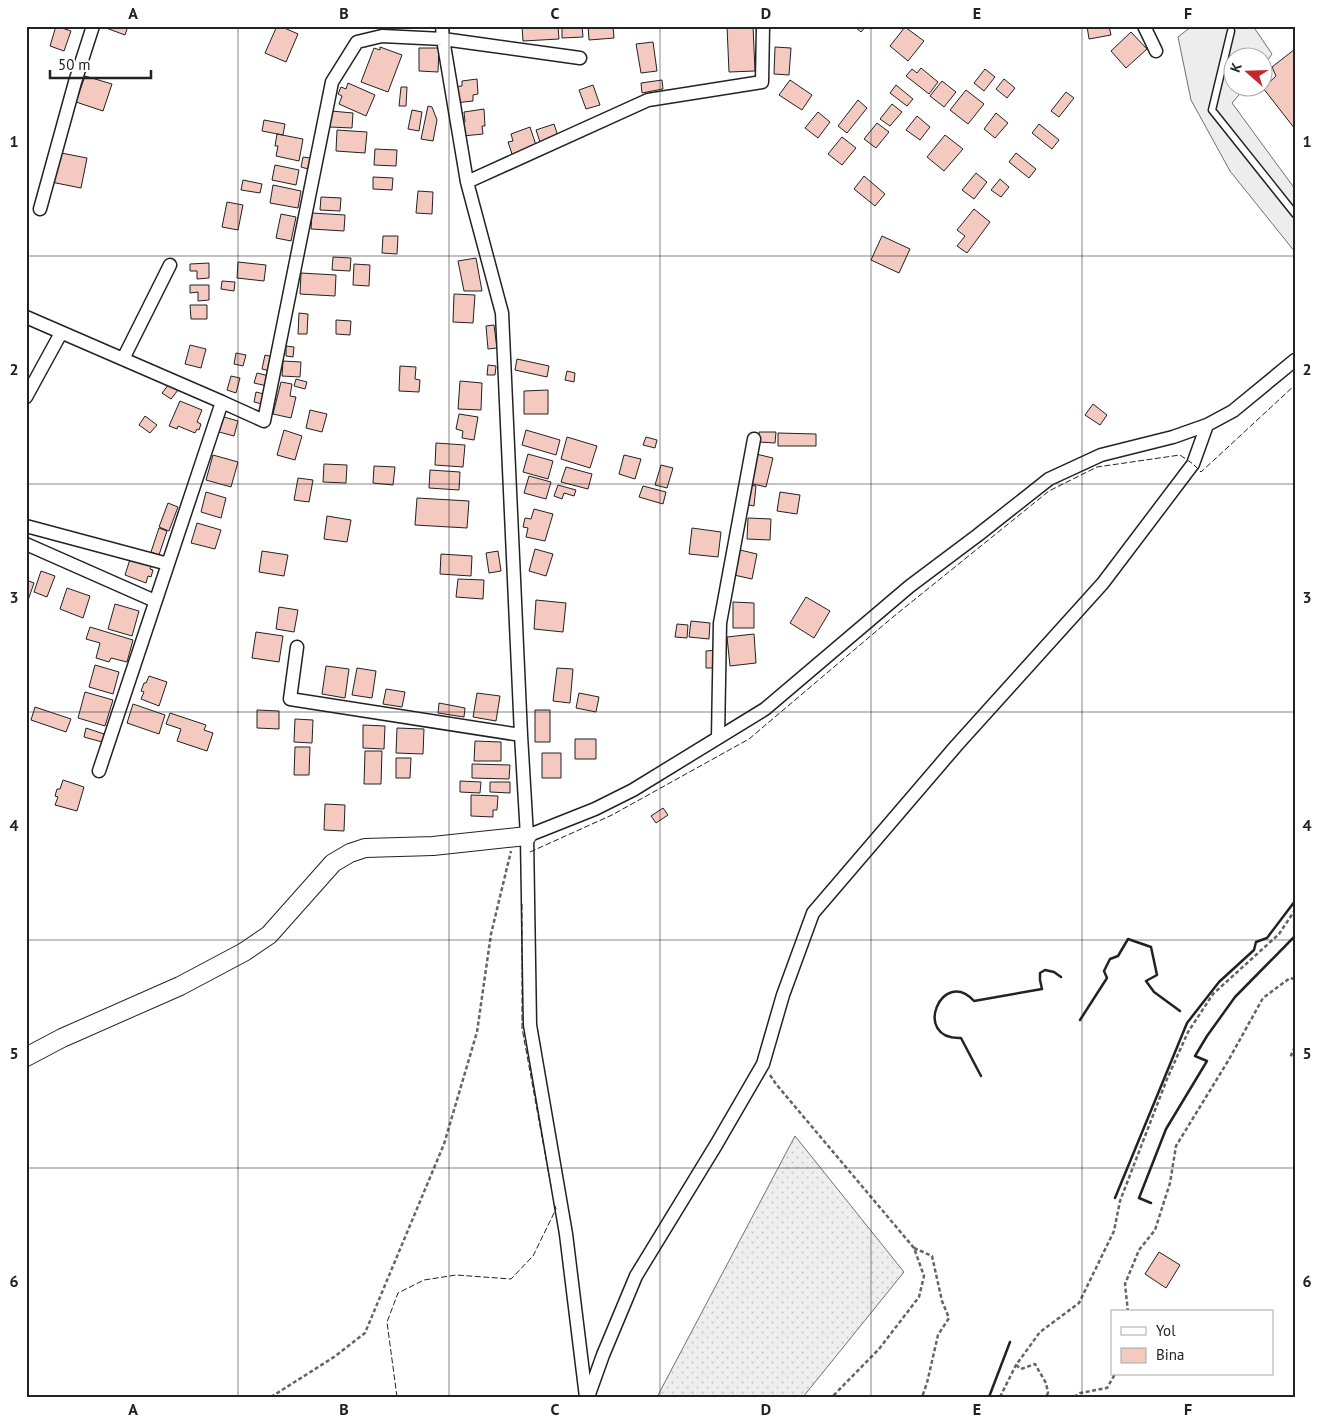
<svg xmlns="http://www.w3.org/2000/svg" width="1321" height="1423" font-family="'PT Sans',sans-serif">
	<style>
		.grass { fill: url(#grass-dots); stroke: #6f6f6f }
		.parking { fill: #ededed; stroke: #6f6f6f }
		.building { fill: #f3c9c0; stroke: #222 }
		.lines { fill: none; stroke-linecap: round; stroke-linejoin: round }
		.lane-casing { stroke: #222; stroke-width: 9 }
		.street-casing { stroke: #222; stroke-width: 15 }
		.secondary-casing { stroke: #222; stroke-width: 20 }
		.path { stroke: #646464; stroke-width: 2.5; stroke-dasharray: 4 2.5; stroke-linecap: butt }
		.lane { stroke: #fff; stroke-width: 6 }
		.street { stroke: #fff; stroke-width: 12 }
		.secondary { stroke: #fff; stroke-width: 18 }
		.fence { stroke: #222; stroke-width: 1; stroke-dasharray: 6 2.5; stroke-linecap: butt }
		.wall { stroke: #222; stroke-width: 2.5 }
		.grid { fill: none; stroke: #222; stroke-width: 1; stroke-opacity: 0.55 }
		.neatline { fill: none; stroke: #222; stroke-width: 2 }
		.grid-label { font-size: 16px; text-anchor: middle; font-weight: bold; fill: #222 }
	</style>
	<defs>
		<pattern id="grass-dots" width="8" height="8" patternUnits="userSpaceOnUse" patternTransform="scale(1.25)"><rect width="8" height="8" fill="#eee"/><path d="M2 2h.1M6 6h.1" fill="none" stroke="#ccc" stroke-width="1.8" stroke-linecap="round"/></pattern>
	</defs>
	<rect width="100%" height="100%" fill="#fff"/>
	<path class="grass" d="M795 1136 904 1272 803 1397H657Z"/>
	<path class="parking" d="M1192 26H1253L1272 54 1264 65V58H1234V88H1245L1232 103 1295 189V252L1230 171 1191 100 1178 37Z"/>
	<path class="building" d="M56 26 71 31 64 51 50 46Z
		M107 26H128L125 35 106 28Z
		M277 26H280L298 34 286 62 265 53Z
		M522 26H558L559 39 523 41Z
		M562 26H582L583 37 562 38Z
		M588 26H613L614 38 589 40Z
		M727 26H753L755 71 729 72Z
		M854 26H866L861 32Z
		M1087 26H1109L1111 35 1089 39Z
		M905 27 924 41 908 61 890 46Z
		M1131 32 1147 49 1126 68 1111 51Z
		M653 42 657 71 641 73 636 44Z
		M380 47 402 55 388 92 361 82 374 48 380 50Z
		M775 47 791 48 789 75 774 74Z
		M419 48H439L438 72 419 71Z
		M1295 49V129L1263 88 1276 76 1272 67Z
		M921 68 938 82 929 94 906 76 912 69 917 73Z
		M985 69 995 77 984 91 974 83Z
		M85 76 112 84 103 111 76 102Z
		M477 79 478 94 473 95V101L455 103 453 87 462 86V81Z
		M1004 79 1015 88 1007 98 996 89Z
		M662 80 663 89 642 93 641 83Z
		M790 80 812 95 802 110 779 95Z
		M942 81 956 92 944 107 930 96Z
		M348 83 375 95 366 116 339 104 342 96 338 94 341 87 346 89Z
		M593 85 600 105 586 109 579 90Z
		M896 85 913 99 907 106 890 93Z
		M401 87H407L406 106H399Z
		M966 90 984 104 968 124 950 110Z
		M1066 92 1074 98 1059 117 1051 111Z
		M858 100 867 108 847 133 838 126Z
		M892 104 902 112 890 126 880 119Z
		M428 106 432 107 437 120 433 141 421 139Z
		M484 109 485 126H482L483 134 463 136 462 123 465 122 464 112Z
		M412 110 422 112 419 131 408 129Z
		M331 111 353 113 352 128 330 127Z
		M818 112 830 122 818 138 805 128Z
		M996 113 1008 123 995 138 984 129Z
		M917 116 930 127 920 140 906 130Z
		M264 120 285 124 283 135 262 131Z
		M877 123 889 132 876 148 864 139Z
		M554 124 558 136 540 142 536 130Z
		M1039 124 1059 140 1052 149 1032 133Z
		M530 127 537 148 513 157 508 142 513 141 511 134Z
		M337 130 367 132 365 153 336 151Z
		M277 134 303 139 299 161 276 156 278 146H275Z
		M945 135 963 149 944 171 927 157Z
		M842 137 856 148 842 165 828 154Z
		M375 149 397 150 396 166 374 165Z
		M56 152 87 158 81 188 51 182Z
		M1016 153 1036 169 1029 178 1009 162Z
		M303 157 310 158 308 169 301 167Z
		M275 165 299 170 296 185 272 180Z
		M976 173 987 182 974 199 962 190Z
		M864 176 885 194 875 206 854 189Z
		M373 177 393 178 392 190 373 189Z
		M1000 179 1009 187 1001 197 991 190Z
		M243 180 262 184 260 193 241 190Z
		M273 185 301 191 298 208 270 203Z
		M418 191 433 192 432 214 416 213Z
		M321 197 341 198 340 211 320 210Z
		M227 202 243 205 238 230 222 227Z
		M974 209 990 222 967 253 957 246 965 236 957 230Z
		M312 213 345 215 344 231 311 229Z
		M281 214 296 217 291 241 276 238Z
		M383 236H398L397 254 382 253Z
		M882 236 910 249 899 273 871 260Z
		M333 257 351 258 350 271 332 270Z
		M476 258 482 291H464L458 261Z
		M238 262 266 265 264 281 237 278Z
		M209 263V278L197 279V271H190V264Z
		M354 264 370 265 369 286 353 285Z
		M301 273 336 275 335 296 300 294Z
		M222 281 235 282 234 291 221 289Z
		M190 285H209V300L198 301V292L190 293Z
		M454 294 475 295 473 323 453 322Z
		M190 305H207V319H191Z
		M299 313 308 314 307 334H298Z
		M336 320 351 321 350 335 336 334Z
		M494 325 497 348 488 349 486 326Z
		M190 345 206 349 201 368 185 364Z
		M286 346 294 347 293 357 286 356Z
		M236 353 246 355 243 366 234 364Z
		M265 355 273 357 270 371 262 369Z
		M517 359 549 366 547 377 515 370Z
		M283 361 301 362 300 377 282 376Z
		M488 365 496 366 495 375H487Z
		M400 366 416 367 415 379 420 380 419 392 399 391Z
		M567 371 575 373 574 382 565 380Z
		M257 373 269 376 267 386 254 383Z
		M231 376 240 378 236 393 227 390Z
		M296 379 307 382 305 389 294 386Z
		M460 381 482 383 481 410 458 409Z
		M281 382 292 384 290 396 296 397 291 418 273 414Z
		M169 384 178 390 171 399 162 393Z
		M548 390V414H524V391Z
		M256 392 264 394 262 404 254 402Z
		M180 401 202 410 197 422 201 424 199 430 197 429 195 433 178 426 177 429 169 426Z
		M1093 404 1107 415 1100 425 1085 415Z
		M310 410 327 414 322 432 306 428Z
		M459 414 478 417 474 440 462 438 463 431 456 429Z
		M145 416 157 425 150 433 139 425Z
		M224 417 238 421 234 436 219 432Z
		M284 430 302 436 295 460 277 455Z
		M526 430 560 440 556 455 522 445Z
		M759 432H776L775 443 759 442Z
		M778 433 816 434V446H778Z
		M567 437 597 446 590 468 561 459Z
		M646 437 657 440 655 448 643 445Z
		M436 443 465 445 463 467 435 465Z
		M528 454 553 461 548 479 523 472Z
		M756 454 773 458 766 487 749 483Z
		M213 455 238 462 231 487 206 480Z
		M624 455 641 459 635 479 619 474Z
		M324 464 347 465 346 483 323 482Z
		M661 465 673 468 667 488 655 485Z
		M374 466 395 467 393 485 373 483Z
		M566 467 592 474 588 489 561 482Z
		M430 470 460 472 459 490 429 488Z
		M529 476 551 482 546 499 524 493Z
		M298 478 313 480 309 502 294 500Z
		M746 484 756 486 754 506 744 504Z
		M558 485 576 490 574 496 564 493 562 499 554 496Z
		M643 486 666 492 663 504 639 497Z
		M206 492 226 498 221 518 201 512Z
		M780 492 800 495 797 514 777 511Z
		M417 498 469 501 467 528 415 525Z
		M168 503 178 507 169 531 159 527Z
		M534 509 553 514 545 541 526 537 528 528 523 527 525 518 531 519Z
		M327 516 351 520 347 542 324 539Z
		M748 518 771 519 770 540 747 539Z
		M197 523 221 530 215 549 191 543Z
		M159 528 167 531 159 555 151 552Z
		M692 528 721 532 718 557 689 554Z
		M535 549 553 554 546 576 529 571Z
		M740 550 757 554 752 579 734 575Z
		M262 551 288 555 284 576 259 572Z
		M498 551 501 571 489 573 486 553Z
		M132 553 152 565 150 569 153 570 151 577 148 576 146 583 125 575Z
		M441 554 472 556 471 576 440 574Z
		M41 571 55 576 47 597 34 592Z
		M458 579 484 580 483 599 456 597Z
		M26 580 34 583 26 606Z
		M67 588 90 596 83 618 60 609Z
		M806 597 830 611 814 638 790 623Z
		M536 600 566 603 563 632 534 629Z
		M733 602 754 603V628H733Z
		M115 604 139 611 132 636 108 629Z
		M279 607 298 610 294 632 276 629Z
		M691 621 710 623 709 639 689 637Z
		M677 624 688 625 687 638 675 637Z
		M90 627 133 640 127 662 111 658 109 662 96 658 100 643 86 639Z
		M256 632 283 636 279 662 252 658Z
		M754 634 756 663 730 666 727 637Z
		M718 650V668H706V651Z
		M95 665 119 672 113 694 89 687Z
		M326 666 349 669 345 698 322 694Z
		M357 668 376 671 372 698 352 695Z
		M557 668 573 669 570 703 553 701Z
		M149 676 167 682 159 706 141 699 144 692 141 691 144 683H146Z
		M386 689 405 692 402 707 383 704Z
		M85 692 113 700 105 726 78 718Z
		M477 693 500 696 496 721 473 717Z
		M579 693 599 697 596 712 576 708Z
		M439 703 465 708 464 717 438 713Z
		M133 704 165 715 159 734 127 723Z
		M35 707 71 719 66 732 31 720Z
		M257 710 279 711V729L257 728Z
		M535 710H550V742H535Z
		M170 713 206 725 204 730 213 733 207 751 177 741 181 729 166 724Z
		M295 719 313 720 312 743 294 742Z
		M363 725 385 726 384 749 363 748Z
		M86 728 104 734 102 742 84 737Z
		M397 728 424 729 423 754 396 753Z
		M575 739H596V759H575Z
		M475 741 501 742V761H474Z
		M295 747H310L309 775H294Z
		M365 751H382L381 784H364Z
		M542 753H561V778H542Z
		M396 758H411L410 778H396Z
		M472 764 510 765 509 779 472 778Z
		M63 780 84 787 77 811 55 805 58 797 55 796 57 789H60Z
		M460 781 481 782 480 793 460 792Z
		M490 782H510V793L490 792Z
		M471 795 498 796 497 810H493V817L471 816Z
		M325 804 345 805 344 831 324 830Z
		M663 808 668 815 656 823 651 816Z
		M1159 1252 1180 1265 1166 1288 1145 1274Z"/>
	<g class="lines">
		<g class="lane-casing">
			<path id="lane" d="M1231 31 1212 110 1295 214"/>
		</g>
		<g class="street-casing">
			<path id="street" d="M442 26 443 39 467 182 502 313 521 735 527 836 530 1025 566 1234 586 1397
				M1144 26 1156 51
				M467 182 648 100 762 82 763 26
				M40 209 75 82 93 26
				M26 317 222 402
				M123 359 170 265
				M26 397 61 333
				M26 526 168 564
				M26 544 155 601
				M297 647 290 699 521 735
				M718 738 720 623 754 439
				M99 771 222 402 264 421 332 82 357 42 382 36 443 39 580 58
				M527 836 595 809 633 790 765 709 910 586 978 535 1049 479 1101 455 1173 437 1207 425 1233 411 1295 360
				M588 1397 603 1355 636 1276 716 1145 763 1064 783 995 813 913 956 746 1103 583 1193 464 1207 425"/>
		</g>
		<g class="secondary-casing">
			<path id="secondary" d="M26 1057 62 1038 180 986 244 952 269 935 333 863 350 853 365 848 433 846 527 836"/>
		</g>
		<path class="path" d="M1295 1047 1291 1055 1295 1058
			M770 1075 776 1084 914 1248 924 1276 919 1297 879 1349 832 1397
			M914 1248 932 1256 942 1301 949 1318 938 1335 927 1383 922 1397
			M1128 1312 1125 1284 1139 1250 1155 1230 1170 1183 1176 1146 1228 1061 1263 998 1290 978 1295 979
			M1016 1365 1021 1369 1035 1364 1046 1383 1048 1393 1046 1397
			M271 1397 334 1357 365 1333 444 1144 477 1032 491 934 511 851
			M1000 1397 1016 1365 1040 1332 1079 1303 1114 1231 1120 1201 1167 1079 1188 1032 1213 994 1279 934 1295 910
			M1074 1397 1080 1393 1107 1388 1115 1374"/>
		<use href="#lane" class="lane"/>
		<use href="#street" class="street"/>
		<use href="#secondary" class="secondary"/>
		<path class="fence" d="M530 852 612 815 749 739 893 617 1049 491 1097 467 1180 455 1193 464 1201 472 1295 385
			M522 904V1028L551 1186
			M397 1397 387 1322 398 1293 424 1280 456 1275 511 1279 533 1256 556 1209 555 1206"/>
		<path class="wall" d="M1080 1020 1107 978 1104 971 1110 959 1118 956 1128 939 1151 947 1157 975 1146 981 1154 992 1180 1011
			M981 1076 961 1038C911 1040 942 966 974 1001L1042 989 1040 980V973L1045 970 1054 972 1061 977
			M1115 1198 1187 1023 1219 982 1254 950 1256 942 1267 938 1295 901
			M1151 1203 1139 1198 1166 1129 1207 1061 1195 1056 1207 1036 1235 997 1295 936
			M989 1397 1010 1342"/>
	</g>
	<path class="grid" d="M238 26V1397M449 26V1397M660 26V1397M871 26V1397M1082 26V1397M26 256H1295M26 484H1295M26 712H1295M26 940H1295M26 1168H1295"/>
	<rect width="1321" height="1423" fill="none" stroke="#ffffff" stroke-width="55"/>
	<rect x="1111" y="1310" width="162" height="65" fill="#ffffff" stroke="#a7a7a7"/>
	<rect x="1121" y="1327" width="25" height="8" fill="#ffffff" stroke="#a7a7a7"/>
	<text x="1156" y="1336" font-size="15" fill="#222222">Yol</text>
	<rect x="1121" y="1348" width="25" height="15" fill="#f3c9c0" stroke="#a7a7a7"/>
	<text x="1156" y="1360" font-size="15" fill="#222222">Bina</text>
	<g transform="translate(1248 72) rotate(290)"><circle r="24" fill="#ffffff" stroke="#a7a7a7"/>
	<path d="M0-4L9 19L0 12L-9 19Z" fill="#c62828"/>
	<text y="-8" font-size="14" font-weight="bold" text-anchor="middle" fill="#222222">K</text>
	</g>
	<path d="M50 70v8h101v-8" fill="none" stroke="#222222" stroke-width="2.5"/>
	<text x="58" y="70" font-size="15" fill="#222222" stroke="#ffffff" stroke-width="4" paint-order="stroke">50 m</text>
	<rect x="28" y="28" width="1266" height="1368" class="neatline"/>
	<g class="grid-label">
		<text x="133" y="19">A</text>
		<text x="344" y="19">B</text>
		<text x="555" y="19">C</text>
		<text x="766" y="19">D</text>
		<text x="977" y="19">E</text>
		<text x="1188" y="19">F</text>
		<text x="14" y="147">1</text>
		<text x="1307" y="147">1</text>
		<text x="14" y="375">2</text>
		<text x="1307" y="375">2</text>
		<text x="14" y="603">3</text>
		<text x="1307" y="603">3</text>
		<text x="14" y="831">4</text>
		<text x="1307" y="831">4</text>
		<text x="14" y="1059">5</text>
		<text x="1307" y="1059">5</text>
		<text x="14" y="1287">6</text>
		<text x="1307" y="1287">6</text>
		<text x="133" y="1415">A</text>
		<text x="344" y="1415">B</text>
		<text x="555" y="1415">C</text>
		<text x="766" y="1415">D</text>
		<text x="977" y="1415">E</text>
		<text x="1188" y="1415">F</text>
	</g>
</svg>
